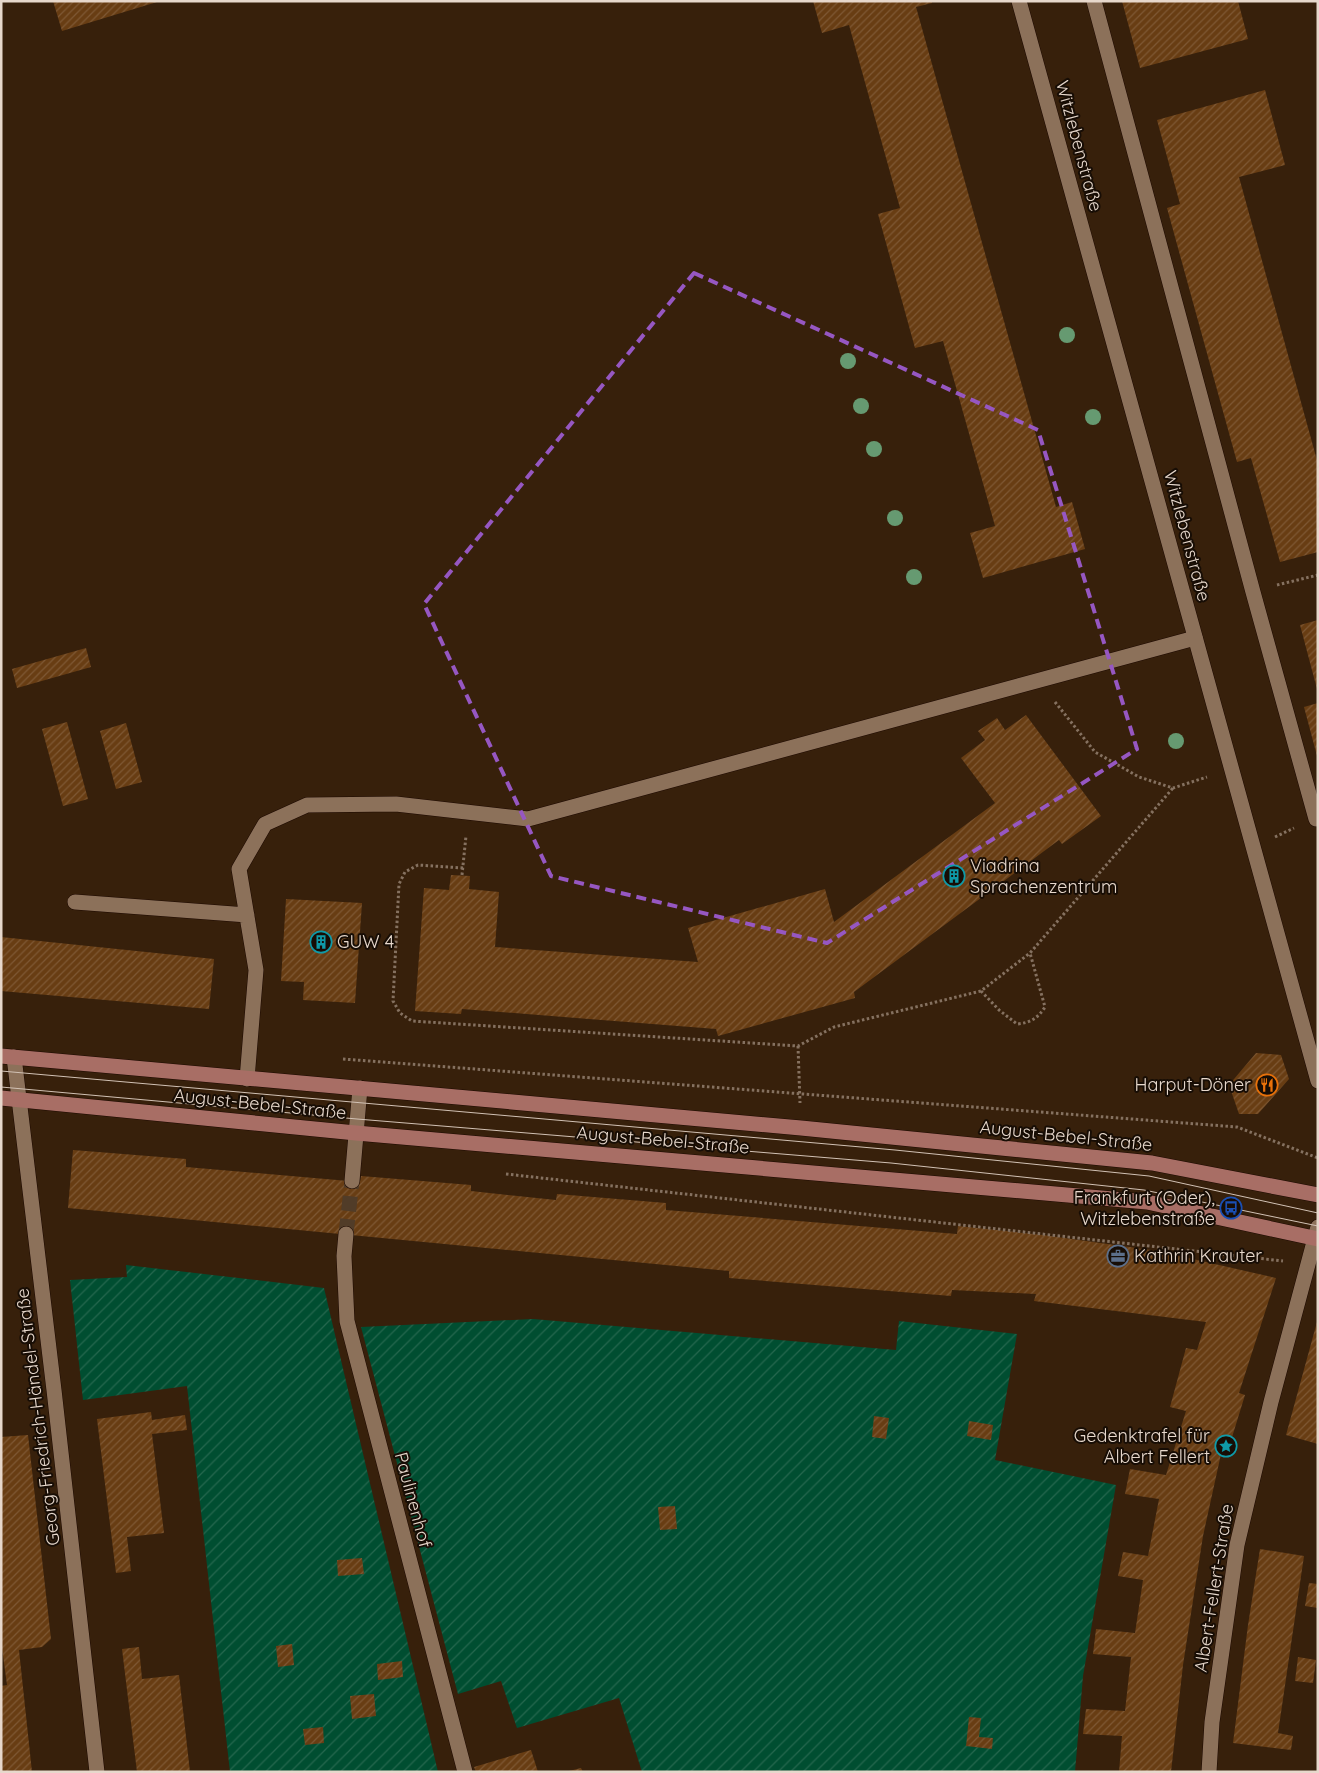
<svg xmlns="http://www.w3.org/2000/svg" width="1319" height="1773" font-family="Quicksand,sans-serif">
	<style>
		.garden { fill: url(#garden-furrows) }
		.building { fill: url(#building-hatch) }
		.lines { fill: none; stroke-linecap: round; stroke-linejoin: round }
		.street-tunnel { stroke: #513c28; stroke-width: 15; stroke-dasharray: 15 8; stroke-linecap: butt }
		.lane-casing { stroke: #1d0900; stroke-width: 16 }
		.street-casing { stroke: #1d0900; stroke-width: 16 }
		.secondary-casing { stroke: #1d0900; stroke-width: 16 }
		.path { stroke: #857160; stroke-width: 3; stroke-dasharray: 2.5 2.5; stroke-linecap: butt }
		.lane { stroke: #8c715a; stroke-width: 15 }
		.street { stroke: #8c715a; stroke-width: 15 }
		.secondary { stroke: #a86e65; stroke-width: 15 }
		.tram { stroke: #d2c2b5; stroke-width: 1 }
		.tree { fill: #669a71 }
		.marked { fill: none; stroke: #9657c2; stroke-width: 4; stroke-dasharray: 10 6; stroke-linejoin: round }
		.labels { text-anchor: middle; stroke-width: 4; stroke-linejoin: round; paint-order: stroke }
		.street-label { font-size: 18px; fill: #e7d8cc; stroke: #170d05 }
		.poi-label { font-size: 18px; fill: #e7d8cc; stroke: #170d05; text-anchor: start }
	</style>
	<defs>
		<pattern id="garden-furrows" width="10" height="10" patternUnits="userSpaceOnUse" patternTransform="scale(1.25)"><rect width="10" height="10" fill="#004e31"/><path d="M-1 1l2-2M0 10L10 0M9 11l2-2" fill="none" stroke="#25674e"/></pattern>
		<pattern id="building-hatch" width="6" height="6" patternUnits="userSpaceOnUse" patternTransform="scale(1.25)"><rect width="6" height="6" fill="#683d13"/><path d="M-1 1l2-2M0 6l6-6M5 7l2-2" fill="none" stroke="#7e5834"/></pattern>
	</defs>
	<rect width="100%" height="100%" fill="#37200b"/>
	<path class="garden" d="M126 1265 324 1288 438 1772H230L187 1386 83 1400 70 1280 127 1277Z
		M533 1319 896 1350 899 1321 1017 1334 995 1460 1116 1485 1083 1676 1075 1772H642L619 1698 517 1728 501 1681 458 1694 361 1327Z"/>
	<path class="building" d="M53 1H157V2L62 31Z
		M813 1H932V3L916 7 1056 507 1072 502 1085 549 983 578 970 533 995 526 943 341 915 348 878 214 900 208 849 25 822 33Z
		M1122 1H1238L1248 39 1140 68Z
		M1265 90 1285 165 1239 177 1318 464V552L1280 562 1251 458 1237 462 1224 415 1167 208 1180 204 1157 120Z
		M1318 620V689H1317L1300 625Z
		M86 648 91 667 17 688 12 669Z
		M1318 703V756H1317L1304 707Z
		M1026 715 1101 816 1062 844 1059 840 854 992 855 998 718 1036 716 1029 462 1009 461 1014 415 1011 424 888 449 890 451 875 470 876 469 889 499 892 495 947 698 962 688 928 825 889 834 922 995 803 961 758 985 740 978 731 997 718 1005 730Z
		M67 722 88 799 63 806 42 729Z
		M126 723 142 782 116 789 100 731Z
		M286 899 362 903 355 1003 303 1000 304 982 281 981Z
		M1 937 214 959 209 1009 1 991Z
		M1256 1053 1281 1055 1289 1079 1258 1114H1239L1229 1085Z
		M73 1150 186 1159V1167L360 1182 361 1176 471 1185V1191L556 1200 557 1194 666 1203V1210L957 1234 958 1226 1043 1235 1158 1251 1276 1278 1239 1393 1245 1395 1229 1447 1223 1445 1203 1536 1183 1665 1171 1772H1119L1122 1736 1083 1734 1086 1709 1125 1711 1131 1657 1093 1654 1096 1629 1135 1633 1143 1580 1118 1576 1123 1552 1148 1556 1159 1499 1125 1494 1130 1469 1166 1475 1186 1411 1170 1407 1186 1348 1197 1350 1206 1322 1034 1301 1036 1294 952 1290 951 1296 729 1278V1271L68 1208Z
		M1317 1322H1318V1444L1286 1435Z
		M151 1412 152 1420 185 1415 187 1430 152 1434 164 1533 127 1537 131 1571 116 1573 97 1419Z
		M874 1416 889 1418 886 1439 872 1437Z
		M969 1421 993 1425 991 1440 967 1436Z
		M28 1435 51 1639 42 1647 19 1650 32 1772H1V1686L7 1685 1 1641V1437Z
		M675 1506 677 1529 660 1530 658 1507Z
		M1260 1549 1304 1556 1278 1733 1293 1736 1291 1750 1233 1743 1248 1625Z
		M362 1558 364 1574 338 1576 337 1560Z
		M1309 1583 1318 1584V1608L1305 1606Z
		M292 1644 294 1665 278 1667 276 1646Z
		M139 1647 142 1679 179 1675 190 1772H137L122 1649Z
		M1298 1657 1316 1660 1313 1683 1295 1681Z
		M402 1661 403 1677 378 1680 377 1664Z
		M374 1694 376 1716 352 1719 350 1696Z
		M969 1717 981 1718 979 1737 993 1738 992 1749 966 1746Z
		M323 1727 324 1743 305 1745 303 1729Z
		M531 1750 538 1772H476L474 1767Z
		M581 1768 583 1772H569V1771Z"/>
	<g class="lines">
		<path class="street-tunnel" d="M346 1234 352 1181"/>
		<g class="lane-casing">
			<path id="lane" d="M1094 1 1253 592 1316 819 1318 818
				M75 902 247 915
				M247 1079 256 970 239 869 265 824 307 805 396 804 528 819 1195 638"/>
		</g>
		<g class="street-casing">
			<path id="street" d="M1019 1 1318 1081
				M14 1057 54 1390 97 1772
				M352 1181 360 1088
				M346 1234 344 1256 347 1321 465 1772
				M1209 1772 1212 1722 1237 1545 1271 1402 1318 1227"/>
		</g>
		<g class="secondary-casing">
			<path id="secondary" d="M1 1056 801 1128 1152 1163 1318 1195
				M1 1098 356 1133 1147 1202 1318 1239"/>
		</g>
		<path class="path" d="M1277 585 1318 575
			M1055 702 1095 752 1139 777 1173 788 1207 777
			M1275 837 1294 828
			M463 868 418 865 405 872 399 884 393 1001 400 1013 412 1021 798 1046 834 1027 981 991 1030 953 1173 788
			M462 875 466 836
			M981 991 999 1010 1017 1024C1030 1023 1038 1018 1045 1007L1030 953
			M798 1046 800 1103
			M343 1059 1237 1127 1318 1158
			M506 1174 1283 1261"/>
		<use href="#lane" class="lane"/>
		<use href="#street" class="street"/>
		<use href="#secondary" class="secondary"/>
		<path class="tram" d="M1 1071 895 1150 1149 1176 1318 1213
			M1 1087 357 1119 891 1163 1144 1190 1318 1226"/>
	</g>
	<g class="tree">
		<circle cx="1067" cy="335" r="8"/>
		<circle cx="848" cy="361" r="8"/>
		<circle cx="861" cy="406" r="8"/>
		<circle cx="1093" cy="417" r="8"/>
		<circle cx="874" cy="449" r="8"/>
		<circle cx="895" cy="518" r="8"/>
		<circle cx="914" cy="577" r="8"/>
		<circle cx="1176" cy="741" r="8"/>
	</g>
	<path class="marked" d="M694 273 1038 430 1137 749 827 943 551 876 424 604Z"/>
	<defs>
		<g id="building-ring" transform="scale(1.125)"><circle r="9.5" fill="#170d05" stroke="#0f9aa8" stroke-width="1.5"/><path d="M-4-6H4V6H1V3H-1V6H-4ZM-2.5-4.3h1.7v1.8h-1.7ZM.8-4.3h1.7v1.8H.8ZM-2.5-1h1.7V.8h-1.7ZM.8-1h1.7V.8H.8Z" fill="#0f9aa8"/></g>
		<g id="restaurant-ring" transform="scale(1.125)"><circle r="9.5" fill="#170d05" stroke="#e8710a" stroke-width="1.5"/><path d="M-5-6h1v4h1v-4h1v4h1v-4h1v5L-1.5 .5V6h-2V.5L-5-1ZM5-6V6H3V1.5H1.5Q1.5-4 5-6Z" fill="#e8710a"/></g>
		<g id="bus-ring" transform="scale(1.125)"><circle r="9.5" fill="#170d05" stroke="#1a4fb4" stroke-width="1.5"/><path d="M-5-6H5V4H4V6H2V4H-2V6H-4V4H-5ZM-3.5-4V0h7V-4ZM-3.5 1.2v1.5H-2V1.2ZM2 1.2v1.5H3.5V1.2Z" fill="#1a4fb4"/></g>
		<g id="office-ring" transform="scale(1.125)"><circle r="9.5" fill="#170d05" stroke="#5c6f8a" stroke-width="1.5"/><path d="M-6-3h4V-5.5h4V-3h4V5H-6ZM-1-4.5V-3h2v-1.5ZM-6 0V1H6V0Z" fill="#5c6f8a"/></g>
		<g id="sight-ring" transform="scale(1.125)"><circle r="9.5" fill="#170d05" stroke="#0f9aa8" stroke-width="1.5"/><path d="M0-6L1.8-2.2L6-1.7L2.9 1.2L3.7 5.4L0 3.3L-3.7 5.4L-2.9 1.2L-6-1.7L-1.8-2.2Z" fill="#0f9aa8"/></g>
	</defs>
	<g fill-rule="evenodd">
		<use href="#building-ring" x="954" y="876"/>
		<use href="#building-ring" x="321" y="942"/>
		<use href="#restaurant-ring" x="1267" y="1085"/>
		<use href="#bus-ring" x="1231" y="1208"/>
		<use href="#office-ring" x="1118" y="1256"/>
		<use href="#sight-ring" x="1226" y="1446"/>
	</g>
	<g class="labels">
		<g class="street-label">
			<text transform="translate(1079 146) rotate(75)" y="6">Witzlebenstraße</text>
			<text transform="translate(1187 536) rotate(75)" y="6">Witzlebenstraße</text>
			<text transform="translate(260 1104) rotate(6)" y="6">August-Bebel-Straße</text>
			<text transform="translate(1066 1136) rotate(6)" y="6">August-Bebel-Straße</text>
			<text transform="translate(663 1140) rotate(5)" y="6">August-Bebel-Straße</text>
			<text transform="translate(38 1417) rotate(-97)" y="6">Georg-Friedrich-Händel-Straße</text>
			<text transform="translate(413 1500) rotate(75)" y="6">Paulinenhof</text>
			<text transform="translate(1214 1588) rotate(-81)" y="6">Albert-Fellert-Straße</text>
		</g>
		<g class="poi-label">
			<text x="970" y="872">Viadrina<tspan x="970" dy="21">Sprachenzentrum</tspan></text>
			<text x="337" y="948">GUW 4</text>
			<text x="1251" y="1091" text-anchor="end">Harput-Döner</text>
			<text x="1215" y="1204" text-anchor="end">Frankfurt (Oder),<tspan x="1215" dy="21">Witzlebenstraße</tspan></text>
			<text x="1134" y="1262">Kathrin Krauter</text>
			<text x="1210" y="1442" text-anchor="end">Gedenktrafel für<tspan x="1210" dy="21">Albert Fellert</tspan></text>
		</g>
	</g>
	<rect width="1319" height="1773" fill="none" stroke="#e7d8cc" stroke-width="5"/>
</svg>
